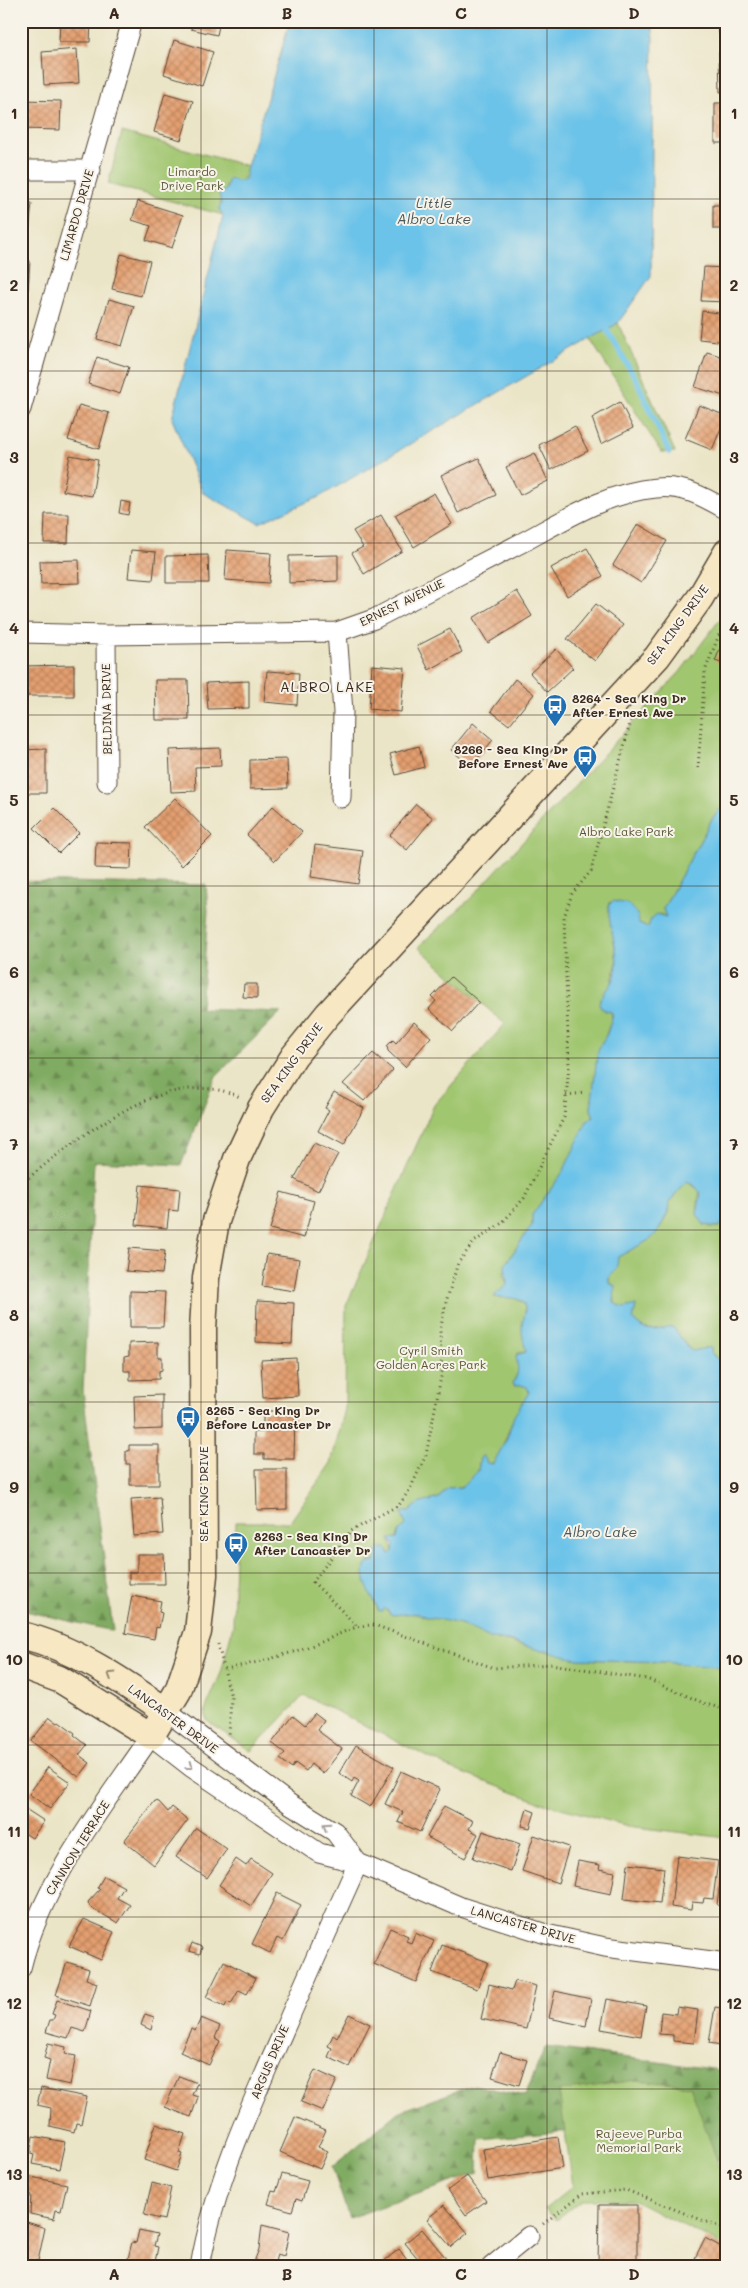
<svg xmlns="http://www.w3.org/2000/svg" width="748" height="2288" font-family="Mali,sans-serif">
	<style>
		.forest { fill: url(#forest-firs); stroke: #5e6a40 }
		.park { fill: #a0c670; stroke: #6e7847 }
		.water { fill: #6cc3e9; stroke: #547684 }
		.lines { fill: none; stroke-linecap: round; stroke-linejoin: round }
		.stream { stroke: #6cc3e9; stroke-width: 5.5 }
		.building { fill: url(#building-cross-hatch) }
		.street-casing { stroke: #554637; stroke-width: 21 }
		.secondary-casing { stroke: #554637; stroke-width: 29 }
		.path { stroke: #554637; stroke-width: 3; stroke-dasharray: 1 4; stroke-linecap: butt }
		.street { stroke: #fff; stroke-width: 19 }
		.secondary { stroke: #f7e8c3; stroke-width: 26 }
		.oneway { stroke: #998970 }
		.oneway2 { stroke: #a79f9a }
		.grid { fill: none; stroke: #3b2a1e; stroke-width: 1; stroke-opacity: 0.55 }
		.labels { text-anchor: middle; stroke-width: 4; stroke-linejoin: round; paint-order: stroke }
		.park-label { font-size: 12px; fill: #595937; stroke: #f7f3e8 }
		.street-label { font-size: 12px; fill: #3b2a1e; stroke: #f7f3e8 }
		.poi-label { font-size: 12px; font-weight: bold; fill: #3b2a1e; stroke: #f7f3e8; text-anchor: start }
		.water-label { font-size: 14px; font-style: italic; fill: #4a585b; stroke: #f7f3e8 }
		.neighbourhood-label { font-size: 14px; letter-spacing: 1px; fill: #3b2a1e; stroke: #f7f3e8 }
		.neatline { fill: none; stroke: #3b2a1e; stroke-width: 2 }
		.grid-label { font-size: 16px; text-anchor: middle; font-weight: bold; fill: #3b2a1e }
	</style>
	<defs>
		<pattern id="forest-firs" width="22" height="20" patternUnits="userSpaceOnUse" patternTransform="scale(1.25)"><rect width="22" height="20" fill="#80ab62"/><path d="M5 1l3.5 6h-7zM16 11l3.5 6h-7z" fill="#6a8b50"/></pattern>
		<pattern id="building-cross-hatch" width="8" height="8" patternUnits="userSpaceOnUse" patternTransform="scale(1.25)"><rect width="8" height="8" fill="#e49f6f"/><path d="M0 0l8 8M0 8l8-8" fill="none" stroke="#ba825b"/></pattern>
	</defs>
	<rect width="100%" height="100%" fill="#f7f3e8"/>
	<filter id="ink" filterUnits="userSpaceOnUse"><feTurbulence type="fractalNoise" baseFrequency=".02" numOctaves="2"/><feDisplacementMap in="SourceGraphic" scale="10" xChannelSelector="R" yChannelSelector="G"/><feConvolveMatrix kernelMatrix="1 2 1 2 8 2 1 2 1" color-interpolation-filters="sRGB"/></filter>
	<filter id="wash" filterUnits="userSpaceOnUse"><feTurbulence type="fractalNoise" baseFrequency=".0096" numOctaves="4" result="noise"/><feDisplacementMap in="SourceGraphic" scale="20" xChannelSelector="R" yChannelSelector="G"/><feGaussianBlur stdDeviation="1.12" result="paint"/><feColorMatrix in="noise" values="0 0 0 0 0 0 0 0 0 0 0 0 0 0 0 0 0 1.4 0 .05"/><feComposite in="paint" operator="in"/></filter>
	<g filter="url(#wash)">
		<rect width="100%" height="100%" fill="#ebe5c7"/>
		<path class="forest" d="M21 881 206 885 208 911 201 1009 281 1012 216 1076 181 1165 94 1161 83 1391 113 1631 21 1610Z
			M545 2047 727 2071V2157L717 2160 573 2131 479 2139 478 2173 349 2218 332 2167 398 2112 474 2085 525 2096Z"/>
		<path class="park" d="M122 132 248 166C240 184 248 181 226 185V191L221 192 223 215 108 184Z
			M618 323 675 452H661L590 339Z
			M727 610V801L712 819 663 909 666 917 660 914 650 922 648 928 639 924C634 905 629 906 610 902L609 905 617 962 605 1011 611 1012 612 1018 597 1060 591 1109 594 1117 589 1119 563 1172 532 1215V1225L508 1260 504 1274 507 1285 494 1297C501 1298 512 1296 518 1300 532 1307 521 1319 523 1329 524 1337 525 1344 526 1352L518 1353 516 1357C521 1366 518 1375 512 1383L514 1386 521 1385 527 1387 529 1392 514 1417 497 1461 490 1465 480 1458 478 1471 462 1487 447 1488 439 1498 418 1504 409 1512 401 1513 406 1519V1525L399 1532 397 1538 390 1539 393 1551 390 1554 388 1550 374 1562 370 1561 365 1582 372 1593 378 1610 385 1608 390 1614 418 1613 423 1616C435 1619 448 1620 461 1624 472 1628 482 1635 493 1638 522 1646 550 1651 578 1659L663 1662 727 1668V1838L628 1826 539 1802 452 1769 304 1695 251 1751 207 1721 205 1710 221 1673 233 1626 236 1522H290L331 1463 345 1409 346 1306 434 1105 505 1024 418 947 470 899 680 672Z
			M687 1182 700 1190 697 1211 709 1227H719L725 1220 727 1212V1363L724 1364 711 1353V1347L693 1351 689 1349 673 1327C657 1330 644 1334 633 1319L636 1306 624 1308 615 1305 614 1285 609 1283V1277L618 1257 649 1240 659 1230 668 1212 669 1202Z
			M637 2080 690 2086 717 2160 727 2195V2248L634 2200H581L557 2219 545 2209 573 2186 559 2091Z"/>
		<path class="water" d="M290 21H653L651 276 618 323 319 497 259 523 203 493 172 419 223 216 219 209 221 204 219 193 226 190 229 178 239 182 246 178V170Z
			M727 801 726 1218 719 1227 704 1225 697 1214 701 1193 694 1185 687 1182 669 1202 668 1212 659 1230 651 1239 618 1257 617 1268 609 1277V1283L615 1286 614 1303 624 1308 636 1305 633 1319C644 1334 657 1330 673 1327L689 1349 693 1351 711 1347V1353L721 1363H727V1668L663 1662 578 1659C569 1657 554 1655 548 1650H540L501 1639 490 1638 461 1624 427 1617 418 1613 392 1615 385 1608 383 1611H379C373 1597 358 1577 367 1563L376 1561 377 1551 380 1548H386L390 1554 393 1551 394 1546 390 1539 397 1538 399 1532 406 1525 401 1512H409L418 1504 439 1498 447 1488 462 1487 478 1471 480 1458 483 1455 487 1463 493 1464 507 1438 514 1416 529 1392 527 1387 521 1385 514 1386 512 1383C521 1373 517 1366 516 1355L526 1352C525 1344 521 1334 522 1326 523 1317 531 1303 517 1299 509 1297 500 1299 494 1296L507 1285 505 1265 532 1225V1215L563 1172 587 1121 594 1117 591 1109 597 1056 599 1047 607 1034 613 1014 611 1012 602 1009 599 1003C602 993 612 987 615 976 622 953 607 928 609 905L613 901 628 904 637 914 639 924 648 928 651 919 657 914 666 917 663 909 712 819Z"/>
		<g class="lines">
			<path class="stream" d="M607 330 637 381 669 452"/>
		</g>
		<g id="blocks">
			<path class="building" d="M60 21H91L90 42H59Z
				M192 21H220L217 35 191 29Z
				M718 21H727V34H719Z
				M174 40 213 52 202 86 164 74Z
				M77 49 79 83 44 85 42 52Z
				M719 52H727V91L720 92Z
				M165 93 193 101 181 140 154 132Z
				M21 100 61 101 60 130 21 129Z
				M715 103H727V143H715Z
				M721 158H727V199H721Z
				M21 201 32 203 29 234 21 233Z
				M138 201 183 215 172 248 146 240 151 226 132 220Z
				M713 205H727V249H723V229H713Z
				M121 254 150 261 141 296 112 289Z
				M21 260 30 261 28 290H21Z
				M704 267 727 268V302L701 301Z
				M109 299 134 306 122 346 97 339Z
				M702 311 727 314V342L699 339Z
				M707 352 727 358V397L695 387Z
				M97 357 129 367 120 394 88 384Z
				M620 402 633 428 601 444 592 418Z
				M79 405 109 413 99 449 68 440Z
				M699 405 726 416 712 450 685 439Z
				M575 426 588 451 551 470 539 445Z
				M535 453 548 481 520 495 506 467Z
				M70 455 98 460 92 496 63 491Z
				M479 458 496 495 458 513 441 475Z
				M434 493 452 524 414 547 395 515Z
				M121 501 130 503 128 515 119 513Z
				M45 514H69L68 543H44Z
				M381 515 402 551 364 574 352 553 363 547 353 531Z
				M638 524 667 541 641 583 613 565Z
				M587 548 603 576 567 596 551 568Z
				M131 550 156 552 153 580 128 578Z
				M227 550 271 553 269 583 225 580Z
				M208 555 209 583H166V556Z
				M338 555V581L289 583V556Z
				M79 560 80 583 41 584 40 561Z
				M517 591 532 616 488 643 473 618Z
				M596 604 623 625 595 661 567 639Z
				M450 629 462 652 429 670 417 646Z
				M727 632V665L715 661Z
				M556 649 573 668 547 692 530 673Z
				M74 665V696H21V666Z
				M372 665 405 668 401 712 369 709Z
				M267 671 299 673 297 705 264 702Z
				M515 679 534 694 509 725 491 711Z
				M155 680H188L189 720H156Z
				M249 681V708L208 709 206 683Z
				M473 723 493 740 471 766 451 750Z
				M419 746 424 767 396 775 390 754Z
				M220 748 221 766 195 767 196 791 171 792 169 750Z
				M46 749V793H21V750Z
				M287 759 288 788 250 789V760Z
				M175 798 212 836 182 866 145 827Z
				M416 804 433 818 407 850 390 835Z
				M273 806 302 832 275 861 247 835Z
				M54 808 79 833 59 853 34 828Z
				M96 842 132 843 131 869 95 868Z
				M315 845 363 851 358 884 311 877Z
				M451 977 479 1002 453 1031 429 1009 436 1001 432 997Z
				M244 984H257V998L243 997Z
				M414 1022 431 1037 405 1067 388 1051 387 1046 393 1040 396 1043Z
				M373 1053 393 1070 364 1101 343 1084Z
				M334 1092 364 1108 344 1145 318 1131 329 1110 325 1108Z
				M314 1143 338 1154 318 1191 294 1179Z
				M140 1185 180 1189 178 1211 169 1210 167 1228 136 1225Z
				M281 1192 314 1201 304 1238 270 1229Z
				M129 1248 165 1251 162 1274 126 1271Z
				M267 1254 299 1259 294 1291 262 1286Z
				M130 1291 165 1292 163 1327H130Z
				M257 1301 294 1303 292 1344 256 1342Z
				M158 1342V1357H162V1370L159 1371V1379L130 1380V1371H124V1357L129 1356V1343Z
				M296 1358 298 1396 263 1398 261 1360Z
				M162 1395V1429L135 1430 134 1396Z
				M263 1411H295L294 1459H264V1454H254V1432H263Z
				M129 1445H159V1485H130V1464H126V1451H129Z
				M256 1469H287V1509L257 1510Z
				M160 1497 163 1534 134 1536 131 1499Z
				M137 1554H164L165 1584H129V1572H137Z
				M132 1596 161 1601 159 1612 162 1613 159 1628 156 1627 154 1639 125 1633Z
				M315 1713 324 1720 317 1730 342 1749 323 1774 311 1764 306 1771 295 1763 292 1768 280 1759 285 1753 272 1743 293 1715 305 1725Z
				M50 1717 58 1723 59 1721 75 1733 74 1735 87 1745 79 1755 90 1763 79 1777 31 1741Z
				M356 1745 394 1767 370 1807 351 1796 359 1781 354 1778 352 1782 339 1773Z
				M48 1767 70 1782 50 1809 29 1794Z
				M401 1771 440 1789 420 1832 398 1822 403 1812 385 1804Z
				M155 1801 159 1802 168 1812 172 1807 188 1820 154 1865 124 1841Z
				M21 1806 44 1821 32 1838 21 1831Z
				M444 1806 473 1821 469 1829 478 1834 465 1858 427 1837Z
				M527 1809 535 1812 530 1828 522 1826Z
				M196 1828 227 1849 207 1878 176 1857Z
				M483 1831 520 1844 511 1871 473 1858Z
				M534 1835 569 1847 558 1883 522 1871Z
				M677 1856 718 1861 713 1899 704 1898 703 1903 692 1902 691 1910 671 1907Z
				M236 1859 246 1866 251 1859 272 1873 251 1906 219 1885Z
				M578 1861 600 1865 599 1869 615 1872 611 1894 573 1886Z
				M628 1864 664 1868 660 1903 624 1899Z
				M721 1875 727 1876V1907L717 1905Z
				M104 1876 124 1887 117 1898 130 1905 118 1923 90 1907 88 1902 100 1889 97 1888Z
				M277 1893 301 1905 283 1941 277 1938 270 1953 252 1944Z
				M84 1919 114 1932 101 1960 69 1946Z
				M390 1928 408 1936 406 1941 411 1943 415 1933 434 1941 416 1982 374 1964Z
				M192 1943 202 1947 200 1954 189 1951Z
				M442 1945 488 1962 477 1989 432 1972Z
				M224 1961 256 1978 247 1994 239 1990 231 2004 227 2002 225 2007 206 1997Z
				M67 1962 89 1969 86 1979 97 1983 90 2006 56 1995Z
				M515 1981 536 1986 526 2029 481 2019 489 1984 512 1990Z
				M555 1991 591 1999 586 2026 549 2018Z
				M607 1999 646 2006 641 2036 601 2029Z
				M57 2000 91 2011 85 2032 72 2028 68 2038 46 2032 50 2020H53L55 2015 52 2014Z
				M677 2007 698 2010 694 2043 673 2041V2035L659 2034 661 2012 676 2014Z
				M715 2007 727 2009V2046L709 2043Z
				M145 2014 154 2017 151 2030 141 2025Z
				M349 2014 370 2024 349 2067 328 2057 332 2048 328 2046 333 2035 337 2038Z
				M201 2018 220 2026 215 2038 220 2041 209 2065 180 2052 191 2029 195 2031Z
				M48 2043 66 2047 65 2054 76 2056 70 2085 46 2080 50 2060 44 2058Z
				M500 2052 527 2060 519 2085 492 2077Z
				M315 2070 337 2080 323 2111 301 2102Z
				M179 2076 197 2083 192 2095 198 2097 191 2117 165 2107Z
				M41 2088 87 2097 81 2124 76 2123 74 2132 50 2126 51 2108 37 2105Z
				M295 2117 326 2130 318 2147 328 2151 320 2169 280 2152Z
				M156 2124 185 2134 179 2153 182 2154 176 2171 144 2160Z
				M33 2136 65 2142 59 2169 32 2164 34 2155 31 2154V2148Z
				M558 2137 563 2168 488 2180 483 2149Z
				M282 2174 308 2181 302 2201 296 2199 292 2211 268 2204 272 2191 276 2192Z
				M21 2175 67 2184 61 2211 56 2210 54 2219 30 2214 31 2195 21 2192Z
				M467 2176 486 2201 466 2215 448 2190Z
				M152 2183 171 2188 164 2220 144 2215Z
				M444 2205 468 2233 451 2247 427 2219Z
				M599 2205H637V2267H598Z
				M21 2220 45 2228 38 2261 21 2258Z
				M262 2225 289 2232 284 2256 277 2254 274 2266 254 2262 259 2249Z
				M422 2229 446 2258 435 2267H425L405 2243Z
				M139 2230 157 2234 154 2246 158 2247 154 2267H126L132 2242 136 2243Z
				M705 2238 727 2250V2267H710L695 2258Z
				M399 2249 412 2267H387L383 2262Z"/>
		</g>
	</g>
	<g filter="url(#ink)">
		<use href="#blocks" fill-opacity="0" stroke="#554637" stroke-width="1"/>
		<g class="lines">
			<g class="street-casing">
				<path id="street" d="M21 170H91
					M21 409 132 21
					M337 632 343 712 341 798
					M21 633 106 635 337 632 374 619C424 593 473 568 523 542 564 520 608 492 656 488 684 485 704 497 727 510
					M106 635 107 782
					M166 1711 290 1804 335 1832 358 1863
					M21 1968C42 1882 102 1808 151 1736L191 1767 319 1853 358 1863 461 1907 546 1934 605 1947 727 1963
					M200 2267C214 2186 248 2111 281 2037 306 1979 332 1921 358 1863
					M491 2267 529 2236"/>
			</g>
			<g class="secondary-casing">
				<path id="secondary" d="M21 1635C75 1648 122 1681 166 1711
					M21 1665 61 1680 151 1736 178 1691 198 1632 204 1575 203 1329 206 1278 216 1221 237 1159 261 1108 294 1056 328 1014 657 657 700 598 727 552"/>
			</g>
			<path class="path" d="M698 768 705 671 726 617
				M566 1095 585 1093
				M21 1184C75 1140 169 1061 242 1098
				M356 1625 313 1582 351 1531 399 1505 410 1489 426 1455 442 1372 440 1331 446 1302 458 1263 474 1242 502 1223 524 1198 564 1117 569 1067 564 917 572 894 591 871 631 720
				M218 1644 231 1697 229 1736
				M225 1669C257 1663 286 1655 316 1644 339 1636 350 1625 374 1625L494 1668 551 1664 647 1679 706 1704 727 1710
				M543 2224 582 2194 626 2190 727 2230"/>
			<use href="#street" class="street"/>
			<use href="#secondary" class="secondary"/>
		</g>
		<defs><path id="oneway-chevron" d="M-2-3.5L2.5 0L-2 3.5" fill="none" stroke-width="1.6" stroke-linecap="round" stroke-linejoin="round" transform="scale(1.25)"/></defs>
		<use class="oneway" href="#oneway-chevron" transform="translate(111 1675) rotate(-148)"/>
		<g class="oneway2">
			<use href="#oneway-chevron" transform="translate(190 1766) rotate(37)"/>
			<use href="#oneway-chevron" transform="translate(326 1826) rotate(-147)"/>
		</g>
	</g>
	<path class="grid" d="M201 21V2267M374 21V2267M547 21V2267M21 199H727M21 371H727M21 543H727M21 715H727M21 886H727M21 1058H727M21 1230H727M21 1402H727M21 1573H727M21 1745H727M21 1917H727M21 2089H727"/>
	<defs>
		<g id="bus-pin" transform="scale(1.25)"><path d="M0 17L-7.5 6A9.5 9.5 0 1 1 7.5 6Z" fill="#1f6fb2" stroke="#f7f3e8"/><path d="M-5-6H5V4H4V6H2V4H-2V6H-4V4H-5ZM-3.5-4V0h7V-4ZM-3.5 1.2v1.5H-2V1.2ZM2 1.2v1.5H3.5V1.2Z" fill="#fff"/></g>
	</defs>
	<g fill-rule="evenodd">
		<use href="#bus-pin" x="555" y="706"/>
		<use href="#bus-pin" x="585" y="757"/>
		<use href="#bus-pin" x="188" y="1418"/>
		<use href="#bus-pin" x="236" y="1544"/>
	</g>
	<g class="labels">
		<g class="park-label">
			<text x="192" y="176">Limardo<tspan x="192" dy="14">Drive Park</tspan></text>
			<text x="626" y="836">Albro Lake Park</text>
			<text x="431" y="1355">Cyril Smith<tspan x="431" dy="14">Golden Acres Park</tspan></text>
			<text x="639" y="2138">Rajeeve Purba<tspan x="639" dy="14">Memorial Park</tspan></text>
		</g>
		<g class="street-label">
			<text transform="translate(77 215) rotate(-74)" y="4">LIMARDO DRIVE</text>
			<text transform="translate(402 603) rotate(-26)" y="4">ERNEST AVENUE</text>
			<text transform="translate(678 625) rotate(-54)" y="4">SEA KING DRIVE</text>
			<text transform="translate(107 709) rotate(-91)" y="4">BELDINA DRIVE</text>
			<text transform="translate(292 1063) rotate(-54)" y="4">SEA KING DRIVE</text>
			<text transform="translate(204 1494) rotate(-90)" y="4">SEA KING DRIVE</text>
			<text transform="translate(173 1719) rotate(36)" y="4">LANCASTER DRIVE</text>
			<text transform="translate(78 1848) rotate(-58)" y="4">CANNON TERRACE</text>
			<text transform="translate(523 1925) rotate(16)" y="4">LANCASTER DRIVE</text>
			<text transform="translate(270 2062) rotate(-67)" y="4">ARGUS DRIVE</text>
		</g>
		<g class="poi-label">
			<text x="572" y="703">8264 - Sea King Dr<tspan x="572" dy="14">After Ernest Ave</tspan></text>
			<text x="568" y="754" text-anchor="end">8266 - Sea King Dr<tspan x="568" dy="14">Before Ernest Ave</tspan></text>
			<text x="206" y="1415">8265 - Sea King Dr<tspan x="206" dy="14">Before Lancaster Dr</tspan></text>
			<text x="254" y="1541">8263 - Sea King Dr<tspan x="254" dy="14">After Lancaster Dr</tspan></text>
		</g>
		<g class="water-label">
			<text x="434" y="208">Little<tspan x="434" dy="16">Albro Lake</tspan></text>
			<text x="600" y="1537">Albro Lake</text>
		</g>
		<g class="neighbourhood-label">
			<text x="327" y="692">ALBRO LAKE</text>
		</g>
	</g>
	<rect width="748" height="2288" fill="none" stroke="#f7f3e8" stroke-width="55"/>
	<rect x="28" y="28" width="692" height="2232" class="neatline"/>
	<g class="grid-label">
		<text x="114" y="19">A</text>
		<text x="287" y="19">B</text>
		<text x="461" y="19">C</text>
		<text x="634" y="19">D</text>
		<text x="14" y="119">1</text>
		<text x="734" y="119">1</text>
		<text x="14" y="291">2</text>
		<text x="734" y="291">2</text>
		<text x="14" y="463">3</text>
		<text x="734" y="463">3</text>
		<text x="14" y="634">4</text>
		<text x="734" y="634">4</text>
		<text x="14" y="806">5</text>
		<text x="734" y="806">5</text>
		<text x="14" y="978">6</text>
		<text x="734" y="978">6</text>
		<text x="14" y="1150">7</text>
		<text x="734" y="1150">7</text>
		<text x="14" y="1321">8</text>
		<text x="734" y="1321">8</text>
		<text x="14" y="1493">9</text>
		<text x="734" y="1493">9</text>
		<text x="14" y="1665">10</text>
		<text x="734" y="1665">10</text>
		<text x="14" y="1837">11</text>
		<text x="734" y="1837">11</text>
		<text x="14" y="2009">12</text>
		<text x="734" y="2009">12</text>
		<text x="14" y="2180">13</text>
		<text x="734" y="2180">13</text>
		<text x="114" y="2280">A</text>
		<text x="287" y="2280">B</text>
		<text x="461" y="2280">C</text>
		<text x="634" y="2280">D</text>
	</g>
</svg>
